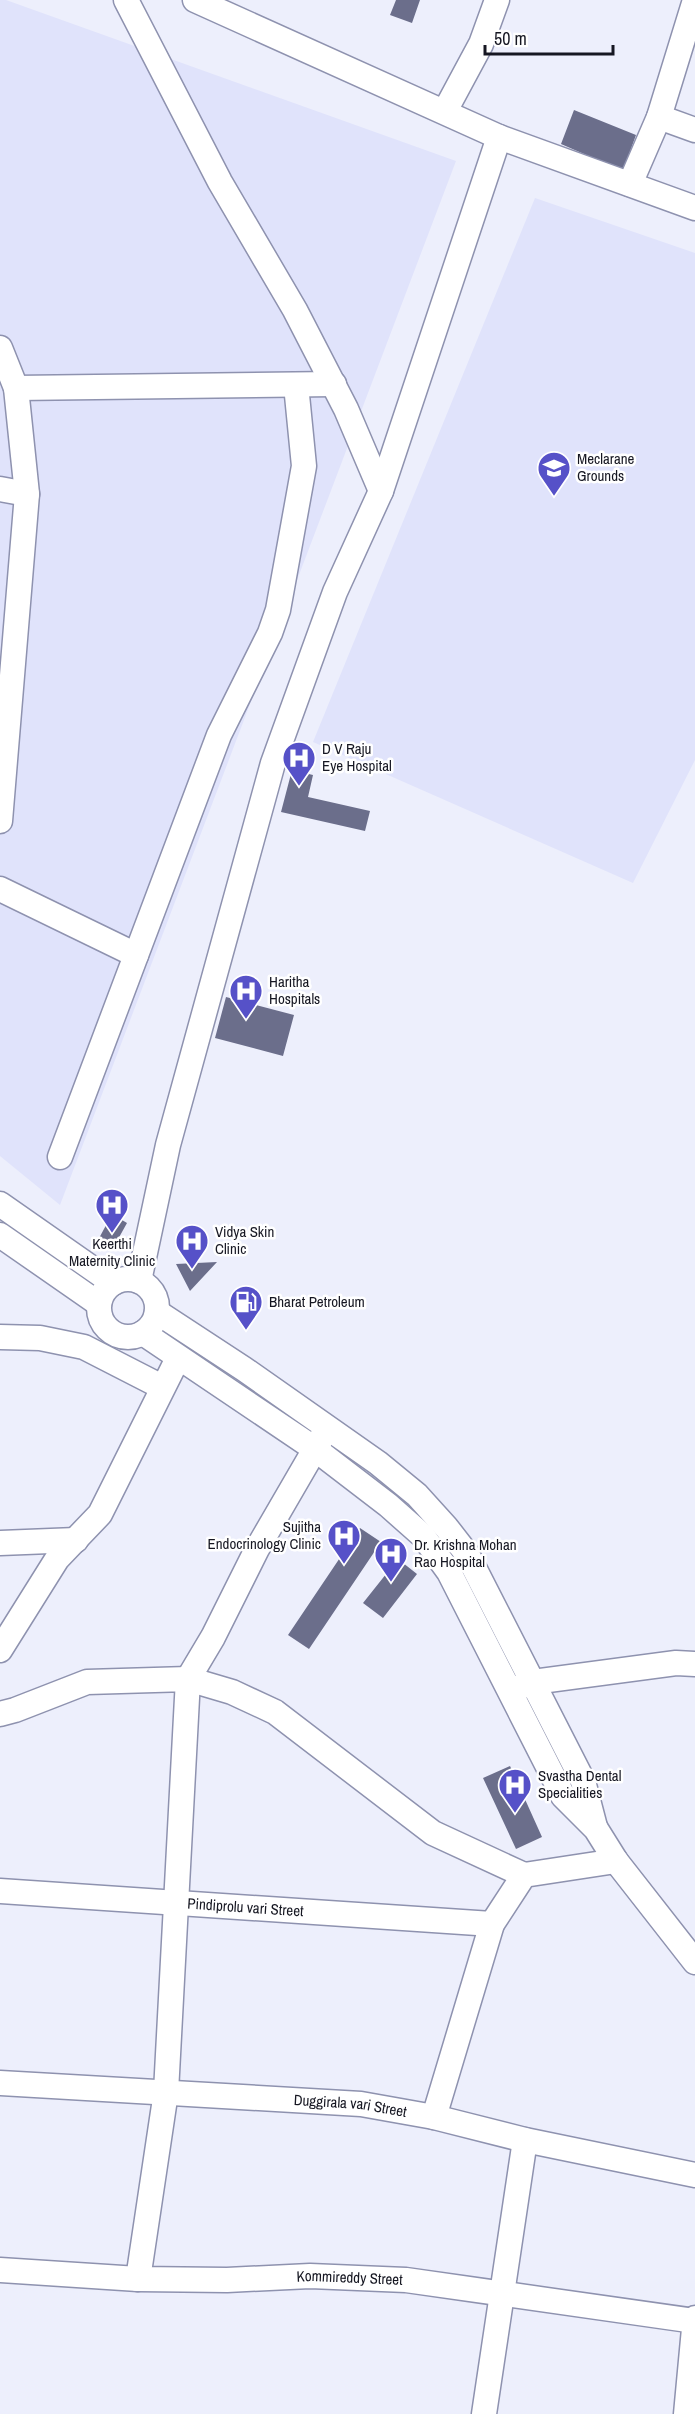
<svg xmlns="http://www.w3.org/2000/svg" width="695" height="2414" font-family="'Archivo Narrow',sans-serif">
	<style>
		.built { fill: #e0e3fb }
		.building { fill: #6b6e8b }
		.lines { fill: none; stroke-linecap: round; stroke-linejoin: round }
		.minor-casing { stroke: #8e92af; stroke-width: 27 }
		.minor { stroke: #fff; stroke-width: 24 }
		.labels { text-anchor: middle; stroke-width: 5; stroke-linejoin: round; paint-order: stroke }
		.poi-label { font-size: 15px; fill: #161722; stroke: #fff; text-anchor: start }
		.street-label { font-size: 15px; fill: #161722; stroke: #fff }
	</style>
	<rect width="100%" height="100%" fill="#edeffc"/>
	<path class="built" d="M0 0H6L456 161 60 1205 0 1156Z
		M535 198 695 253V760L633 883 313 742Z"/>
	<path class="building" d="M396 0H420L412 23 390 15Z
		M574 110 636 135 623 171 561 144Z
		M292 770 313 775 308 797 370 811 365 831 281 812Z
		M226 997 294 1015 283 1056 215 1038Z
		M112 1214 127 1223 112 1250 97 1242Z
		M217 1262 190 1291 176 1264Z
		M360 1528 381 1542 309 1649 288 1635Z
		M398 1559 417 1574 383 1618 363 1603Z
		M510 1766 542 1837 516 1849 483 1778Z"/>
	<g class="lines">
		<g class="minor-casing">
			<g id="minor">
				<path d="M126 0 220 182 295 310 346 409 381 491"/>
				<path d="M195 0 499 137 695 208"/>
				<path d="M445 111 481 44 497 0"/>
				<path d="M659 117 695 130"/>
				<path d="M630 184 659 117 695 0"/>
				<path d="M0 348 16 388 27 494 0 821"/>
				<path d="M16 388 334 384"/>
				<path d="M0 489 27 494"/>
				<path d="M0 889 136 955"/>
				<path d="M60 1157 219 735 270 633 278 610 304 466 296 385"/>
				<path d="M0 1204 113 1283"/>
				<path d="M0 1235 99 1304"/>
				<circle cx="128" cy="1308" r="29"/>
				<path d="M139 1281 168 1145 273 763 335 592 381 491 499 137"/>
				<path d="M157 1312 244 1369 378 1463 417 1495 446 1527 467 1554 583 1781 595 1827"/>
				<path d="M143 1333 315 1449 388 1505 423 1536 449 1572 563 1796 596 1829 616 1861 695 1962"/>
				<path d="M0 1337 40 1338 84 1347 162 1387"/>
				<path d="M322 1437 257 1549 213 1637 188 1679 232 1692 275 1712 433 1833 524 1875"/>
				<path d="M0 1543 76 1540"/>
				<path d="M0 1650 57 1559 100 1514 178 1358"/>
				<path d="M520 1687 533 1682 676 1663 695 1664"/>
				<path d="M0 1714 15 1710 87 1682 188 1679 166 2092 138 2279"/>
				<path id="s1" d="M0 1891 492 1924"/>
				<path id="s2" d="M0 2083 361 2104 434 2117 525 2140 695 2175"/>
				<path d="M434 2117 492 1924 524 1875 616 1861"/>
				<path id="s3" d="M0 2270 138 2279 227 2280 310 2276 406 2280 695 2321"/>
				<path d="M484 2414 525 2140"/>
				<path d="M686 2414 695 2318"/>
			</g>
		</g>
		<use href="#minor" class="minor"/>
	</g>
	<defs>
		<g id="school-pin" transform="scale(1.725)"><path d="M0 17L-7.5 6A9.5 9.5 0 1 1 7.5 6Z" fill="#5651c8" stroke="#fff"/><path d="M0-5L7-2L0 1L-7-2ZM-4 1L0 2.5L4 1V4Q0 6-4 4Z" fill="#fff"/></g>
		<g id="hospital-pin" transform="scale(1.725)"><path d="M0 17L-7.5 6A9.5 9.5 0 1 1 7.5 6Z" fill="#5651c8" stroke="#fff"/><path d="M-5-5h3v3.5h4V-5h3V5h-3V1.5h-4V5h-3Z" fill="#fff"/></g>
		<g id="fuel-pin" transform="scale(1.725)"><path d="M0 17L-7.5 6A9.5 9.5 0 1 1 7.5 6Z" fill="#5651c8" stroke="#fff"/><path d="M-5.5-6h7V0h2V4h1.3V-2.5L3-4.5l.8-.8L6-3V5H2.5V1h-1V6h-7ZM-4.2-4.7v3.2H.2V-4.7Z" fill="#fff"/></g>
	</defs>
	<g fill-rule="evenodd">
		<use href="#school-pin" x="554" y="468"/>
		<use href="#hospital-pin" x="299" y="758"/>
		<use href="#hospital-pin" x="246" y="991"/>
		<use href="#hospital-pin" x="112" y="1205"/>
		<use href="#hospital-pin" x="192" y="1241"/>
		<use href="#fuel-pin" x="246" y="1302"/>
		<use href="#hospital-pin" x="344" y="1536"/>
		<use href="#hospital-pin" x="391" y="1554"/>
		<use href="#hospital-pin" x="515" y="1785"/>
	</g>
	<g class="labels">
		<g class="poi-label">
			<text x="577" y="464">Meclarane<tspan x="577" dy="17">Grounds</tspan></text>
			<text x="322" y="754">D V Raju<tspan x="322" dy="17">Eye Hospital</tspan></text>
			<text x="269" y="987">Haritha<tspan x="269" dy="17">Hospitals</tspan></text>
			<text x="215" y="1237">Vidya Skin<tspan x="215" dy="17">Clinic</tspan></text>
			<text x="112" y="1249" text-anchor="middle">Keerthi<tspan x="112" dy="17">Maternity Clinic</tspan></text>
			<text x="269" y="1307">Bharat Petroleum</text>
			<text x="321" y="1532" text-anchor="end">Sujitha<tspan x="321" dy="17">Endocrinology Clinic</tspan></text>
			<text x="414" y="1550">Dr. Krishna Mohan<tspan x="414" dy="17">Rao Hospital</tspan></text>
			<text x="538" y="1781">Svastha Dental<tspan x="538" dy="17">Specialities</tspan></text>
		</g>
		<g class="street-label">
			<text dy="5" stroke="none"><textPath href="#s1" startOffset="246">Pindiprolu vari Street</textPath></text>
			<text dy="5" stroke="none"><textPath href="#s2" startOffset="351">Duggirala vari Street</textPath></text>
			<text dy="5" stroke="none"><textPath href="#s3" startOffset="350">Kommireddy Street</textPath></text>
		</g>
	</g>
	<path d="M485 45v9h128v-9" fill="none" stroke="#161722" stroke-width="3"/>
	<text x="494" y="45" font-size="18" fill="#161722" stroke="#ffffff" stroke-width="4.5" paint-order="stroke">50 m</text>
</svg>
